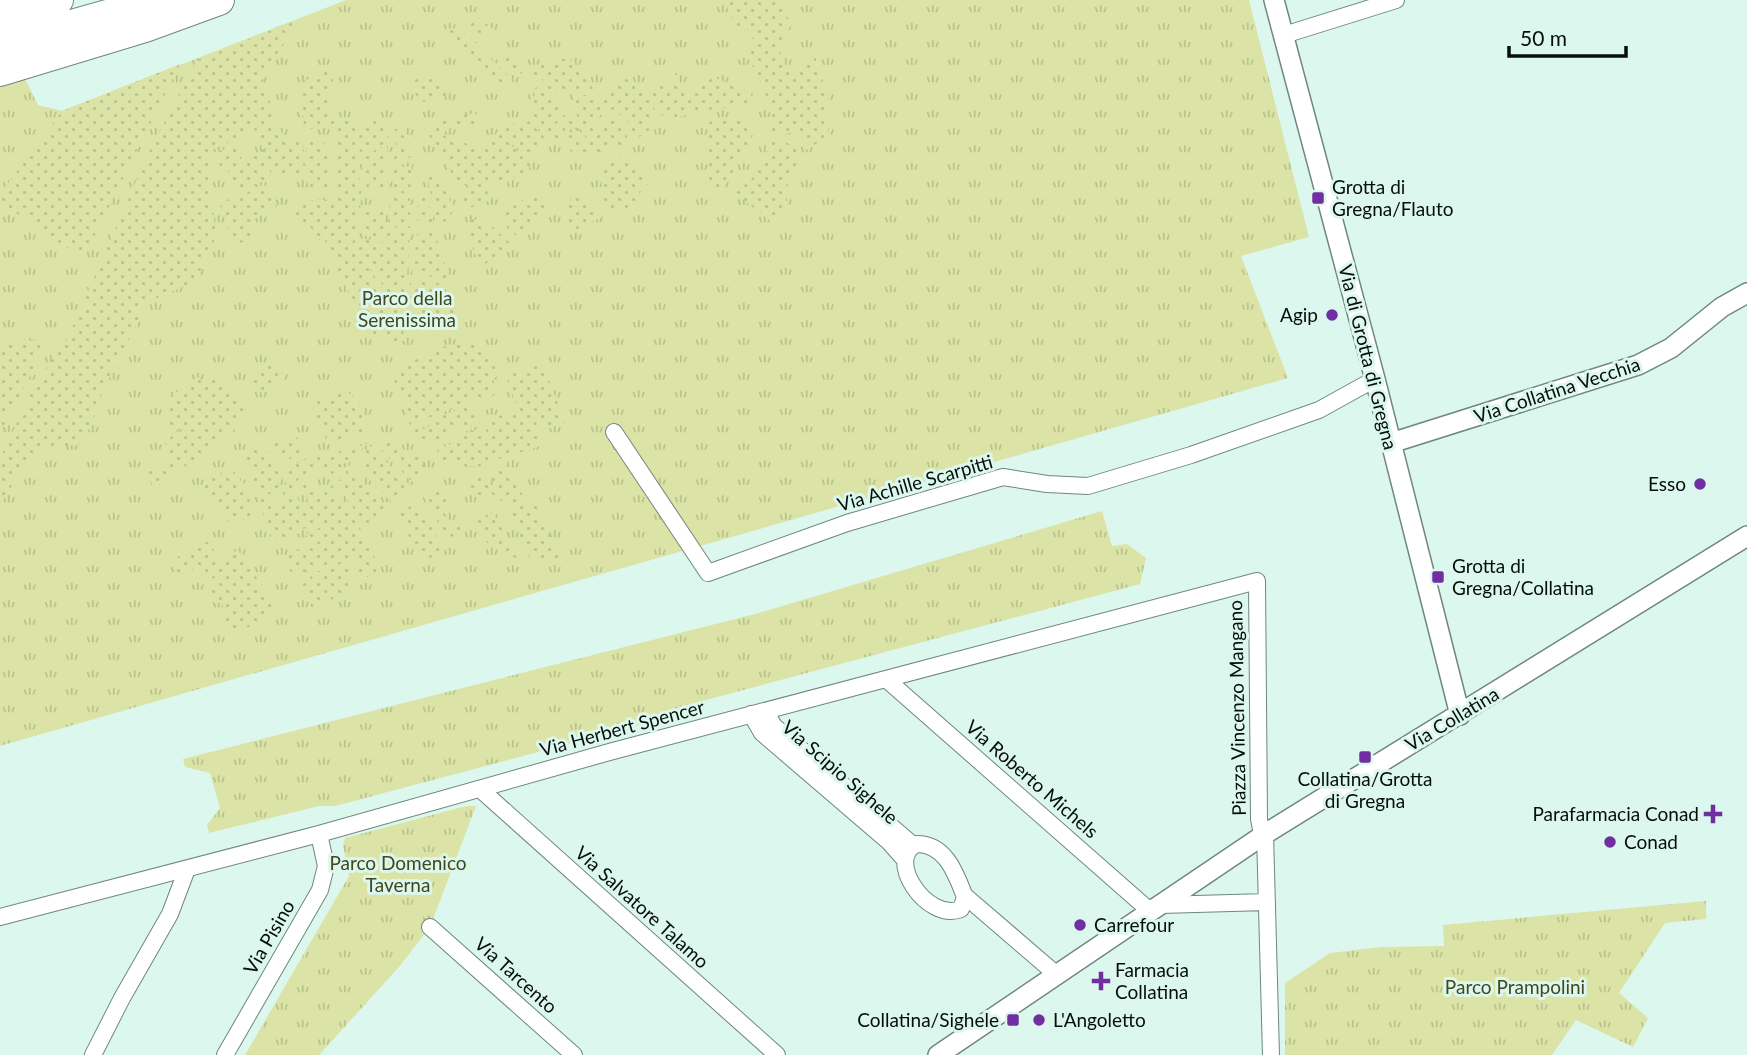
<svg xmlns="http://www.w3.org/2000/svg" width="1747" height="1055" font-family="Lato,sans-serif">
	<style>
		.park { fill: url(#park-tufts) }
		.garden { fill: url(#garden-dots) }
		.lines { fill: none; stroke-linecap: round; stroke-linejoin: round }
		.minor-casing { stroke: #6f877e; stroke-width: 18 }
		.tertiary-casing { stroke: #6f877e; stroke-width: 22 }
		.motorway-casing { stroke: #6f877e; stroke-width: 32 }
		.minor { stroke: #fff; stroke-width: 16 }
		.tertiary { stroke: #fff; stroke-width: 19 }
		.motorway { stroke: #fff; stroke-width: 30 }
		.poi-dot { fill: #712ea2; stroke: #dcf7ed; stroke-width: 2.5 }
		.labels { text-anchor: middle; stroke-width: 6; stroke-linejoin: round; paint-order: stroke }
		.poi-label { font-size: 19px; fill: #060e0b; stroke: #dcf7ed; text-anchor: start }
		.park-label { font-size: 19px; fill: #42471d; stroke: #dcf7ed }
		.street-label { font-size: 19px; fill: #060e0b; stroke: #dcf7ed }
	</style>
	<defs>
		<pattern id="park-tufts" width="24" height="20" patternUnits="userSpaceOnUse" patternTransform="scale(1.75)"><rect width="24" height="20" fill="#dbe4a6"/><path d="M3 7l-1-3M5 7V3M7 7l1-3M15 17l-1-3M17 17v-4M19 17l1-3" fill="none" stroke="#bac28e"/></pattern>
		<pattern id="garden-dots" width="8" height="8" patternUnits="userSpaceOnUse" patternTransform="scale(1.75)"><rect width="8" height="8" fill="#dbe4a6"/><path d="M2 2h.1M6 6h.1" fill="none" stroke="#bac28e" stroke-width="1.8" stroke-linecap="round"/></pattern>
	</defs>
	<rect width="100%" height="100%" fill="#dcf7ed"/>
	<path class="park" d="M346 0H1249L1309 237 1241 256 1288 378 0 746V28L38 105 62 111Z
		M1102 511 1112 546 1127 544 1146 558 1140 584 695 703 696 710 335 806H319L209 833 207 825 220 808 210 773 185 767 183 759 755 614Z
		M466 806H476L430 927 399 967 319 1055H245L349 876 343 845 345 838Z
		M1706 901V919L1665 923 1619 993 1648 1018 1633 1047 1576 1020 1552 1055H1285V983L1330 953 1382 947 1444 946 1443 925Z"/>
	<path class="garden" d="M726 0H784L783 15 786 14 792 26 786 30V36L779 49 788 72 803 64 806 55 816 51V65L830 98 824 101 829 136 806 150 800 131 774 136 802 151 791 180 782 194 789 202 773 223 735 193C744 185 757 176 762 165 783 124 766 87 744 51L756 44 748 29 736 35 730 20 733 18 726 5Z
		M306 16 261 74 276 121 207 152 216 237 196 281 145 303C134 334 117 360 104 389 94 410 94 426 79 445L48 446 30 456 0 505V459L37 380 66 342 147 156 197 60Z
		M477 17 493 29 479 41 464 27Z
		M460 28 513 80 500 90 444 29Z
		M509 49 527 68 516 78 497 60Z
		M568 58 576 64 574 66 587 77 595 93C582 93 570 88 558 93L550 83 540 84 555 73 538 82 528 71 536 65Z
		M180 64 83 259 0 202V194L62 111Z
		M332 71 335 74 331 85 329 118 335 122V128L302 129 305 117 302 116 300 83 324 72Z
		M434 71 440 80 433 85 442 82 450 94 430 104 417 99 412 81Z
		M677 72 682 89 697 90 713 77 753 92 751 104 694 112 668 121 667 119 675 115V112L662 116 660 109 653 101 656 118 652 125 655 129 631 141C633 115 616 116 602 101 602 90 614 77 626 79 635 80 641 87 647 92L669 82Z
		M551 85 556 94 550 99 554 101 562 114 557 119 568 113 574 124 564 132 558 122 552 127 561 138 554 141 527 113 534 107 529 100 535 95 533 90 538 86Z
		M577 92 583 95H595L606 112 591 121 592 129 601 124V121L611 114 627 126V141L620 146 592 154 589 152 590 155 572 156 567 135 578 127 587 147 583 125 572 108 576 105 573 93Z
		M475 113 479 122 470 127 446 129 444 136 479 148 498 132 531 165C515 184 502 178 483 182L491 200 462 211 459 196 471 192 469 184 456 188 452 174 424 127 439 120Z
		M729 117 742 120 756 129 744 153 722 190H709V122Z
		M345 119H356L357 171C365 186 359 209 359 226L363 224 365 211 385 210 383 240 354 233 349 241 352 253 363 258 382 288 381 274 378 275 366 256 356 254 352 244 354 237 385 243 388 231H410L406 295 409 294 410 280C432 282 463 280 455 313L410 333 408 330 403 332 405 340 398 343 390 341 388 337 373 336 336 268 325 240 313 238 312 229 308 225 294 224 296 204H301V201L336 199 338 173 336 172 334 134Z
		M376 120H382L389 139 386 143 360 156 359 124 367 125Z
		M529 121 547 140 525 156 503 131V128L514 123 519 127Z
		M278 124 288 147H290L291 141H303L306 172 271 177 265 146 262 147 257 133Z
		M404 126 412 157 391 159 396 144 393 130Z
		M325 139V152L330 160 329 189 308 188 306 140Z
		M237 145 242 160 264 149 268 178 243 193 238 188 235 190 227 168 221 170 216 152Z
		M387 145V179L389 189 367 188 362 168 365 155Z
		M627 155 652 179 635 198 639 202C632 208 621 208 612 213L603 200 610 194 601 184 605 180 601 177 603 167Z
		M412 166 410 194 394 192 391 168Z
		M431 169C440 185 470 217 437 224L426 171Z
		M264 184 277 206 251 221 256 236 238 244 229 229 219 202 241 196Z
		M532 193 553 205 519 238 508 229 502 214Z
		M418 194 426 195 434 223 417 221Z
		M390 195 410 196V228L388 227Z
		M588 196 600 218 573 231 563 208 572 199Z
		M471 219 478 220 486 227 491 225 511 244 480 268 468 234 467 228H472Z
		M418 229 434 230 449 279 412 274Z
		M21 340H35L42 347 32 373 0 432V345Z
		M477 344 481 350 488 355 498 372 499 375 493 379 497 394 475 402 473 399 472 401 410 425 404 402 391 374 402 366 448 345Z
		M543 364 565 422 546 430 536 421 541 443 540 446 496 460C486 469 472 466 460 466L456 462 450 464 444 463 437 450 462 439 461 436 483 426 488 437 484 422 507 413V411L517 407 506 376Z
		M269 365 278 366 285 379 262 394 251 380Z
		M215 371 248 413 232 424 235 431 154 488 146 472 170 464 166 457 170 451 163 441 200 422 170 434 164 424 175 417 170 413V397L198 377 201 381Z
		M345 390 359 401 369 433 343 438 342 441 336 444 333 438 326 439 310 402Z
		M471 404 480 422 471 426 472 429 462 433 459 427 451 430V434L422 447 410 428 419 425 422 430 430 426 428 421Z
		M295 436 302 442 306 451 288 460 280 451 275 455 266 446V441L278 443Z
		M382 440 393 441 410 454 400 463 395 459 392 461 379 448 377 442Z
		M369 443 326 479 317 467 340 451Z
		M262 446 275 458 274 460 283 479 278 483 280 489 267 495 273 514 281 510 278 501 285 497 282 491 288 488 285 481 289 468 321 450 324 459 293 484V491L304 508 310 504 307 499 309 496 301 483 305 482 318 499 325 494 323 489 330 482C340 498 383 556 376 572L367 577 358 575 357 571 363 566 358 558 330 567 335 568 346 562 353 571 351 578 357 588 334 598 328 603 324 590 318 592 324 609 315 613 296 580 311 575 318 591 312 573 330 568 328 564 309 570 294 577 282 557 291 552 293 557 296 556 294 551 311 545 313 550 315 549 314 544 323 540 310 544 306 534 322 527 320 522 301 530V533L272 543 245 454Z
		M370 446 411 486 393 504 360 470 367 464 365 461 367 459 362 453Z
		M415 454 430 472 415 484 398 468Z
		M349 465 387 511 366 527 336 483 347 474 344 469Z
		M510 465 525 501 503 506 488 471Z
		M230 467 246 486 254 517 230 523 214 505 202 486Z
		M485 473 497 499C485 501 473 494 465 486L473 482 472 477Z
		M439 489 451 509 444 514 451 524 457 520 465 532 452 537 449 534H445L423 496Z
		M536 501 559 558 531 561 508 509Z
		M419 502 445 551 422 562 397 513Z
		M493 512 505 535 524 558 522 560 509 556 499 545 490 547 473 521 485 519Z
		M209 541 213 545 215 562 238 550 265 590 279 604C272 616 266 623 253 629L251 626 230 635 221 614 224 609 222 603H214L211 590 220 587 218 577 207 580 203 568 176 573 172 560Z"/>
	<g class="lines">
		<g class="minor-casing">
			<path id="minor" d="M1284 35 1396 0
				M614 432 708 573 847 523 1003 477 1047 484 1088 486 1191 455 1319 410 1375 379
				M886 679 1150 911
				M765 711 774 726 913 845
				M751 714 762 733 889 842 905 860
				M480 789 777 1055
				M917 844C946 844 956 874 965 897L961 909C927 923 884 858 917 844Z
				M964 895 1057 975
				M1160 905 1267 902
				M0 917 319 834 613 751 1257 581 1259 819 1261 829 1265 834 1271 1055
				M430 927 574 1055
				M93 1055 122 998 170 914 187 869
				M225 1055 320 890 326 866 319 834"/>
		</g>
		<g class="tertiary-casing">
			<path id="tertiary" d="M1274 0 1375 379 1460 715
				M1391 443 1638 365 1671 348 1722 307 1747 293
				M938 1055 1265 834 1747 536"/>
		</g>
		<g class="motorway-casing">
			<path id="motorway" d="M0 15 58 0
				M0 45 161 0
				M0 71 145 27 219 0"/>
		</g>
		<use href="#minor" class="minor"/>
		<use href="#tertiary" class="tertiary"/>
		<use href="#motorway" class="motorway"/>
	</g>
	<g class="poi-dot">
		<rect x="1311" y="191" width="14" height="14" rx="3.5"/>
		<circle cx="1332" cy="315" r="7"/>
		<circle cx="1700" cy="484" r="7"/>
		<rect x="1431" y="570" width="14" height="14" rx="3.5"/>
		<rect x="1358" y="750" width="14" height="14" rx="3.5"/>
		<path d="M1709.5 803.5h7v7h7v7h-7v7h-7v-7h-7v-7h7z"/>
		<circle cx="1610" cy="842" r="7"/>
		<circle cx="1080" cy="925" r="7"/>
		<path d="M1097.5 970.5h7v7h7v7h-7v7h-7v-7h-7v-7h7z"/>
		<rect x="1006" y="1013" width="14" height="14" rx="3.5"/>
		<circle cx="1039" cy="1020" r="7"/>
	</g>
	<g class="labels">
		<g class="poi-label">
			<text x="1332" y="194">Grotta di<tspan x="1332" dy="22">Gregna/Flauto</tspan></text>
			<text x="1318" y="322" text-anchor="end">Agip</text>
			<text x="1686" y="491" text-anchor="end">Esso</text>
			<text x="1452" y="573">Grotta di<tspan x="1452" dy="22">Gregna/Collatina</tspan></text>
			<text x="1365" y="786" text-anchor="middle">Collatina/Grotta<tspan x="1365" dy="22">di Gregna</tspan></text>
			<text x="1699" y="821" text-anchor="end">Parafarmacia Conad</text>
			<text x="1624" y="849">Conad</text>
			<text x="1094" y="932">Carrefour</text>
			<text x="1115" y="977">Farmacia<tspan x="1115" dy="22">Collatina</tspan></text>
			<text x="999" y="1027" text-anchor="end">Collatina/Sighele</text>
			<text x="1053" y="1027">L'Angoletto</text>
		</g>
		<g class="park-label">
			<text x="407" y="305">Parco della<tspan x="407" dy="22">Serenissima</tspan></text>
			<text x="398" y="870">Parco Domenico<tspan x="398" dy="22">Taverna</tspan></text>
			<text x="1515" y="994">Parco Prampolini</text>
		</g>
		<g class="street-label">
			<text transform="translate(1368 357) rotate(76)" y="7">Via di Grotta di Gregna</text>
			<text transform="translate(1557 390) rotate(-18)" y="7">Via Collatina Vecchia</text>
			<text transform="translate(915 483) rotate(-16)" y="7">Via Achille Scarpitti</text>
			<text transform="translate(1237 708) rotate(-91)" y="7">Piazza Vincenzo Mangano</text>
			<text transform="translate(1452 719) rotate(-31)" y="7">Via Collatina</text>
			<text transform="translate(622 728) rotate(-15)" y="7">Via Herbert Spencer</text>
			<text transform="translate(840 772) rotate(41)" y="7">Via Scipio Sighele</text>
			<text transform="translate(1032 779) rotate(41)" y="7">Via Roberto Michels</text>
			<text transform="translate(642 907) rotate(42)" y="7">Via Salvatore Talamo</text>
			<text transform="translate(269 937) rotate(-60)" y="7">Via Pisino</text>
			<text transform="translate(516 975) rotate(42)" y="7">Via Tarcento</text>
		</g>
	</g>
	<path d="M1509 46v10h117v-10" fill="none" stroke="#060e0b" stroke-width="3.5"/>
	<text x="1520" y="46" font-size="21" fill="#060e0b" stroke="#dcf7ed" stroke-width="5" paint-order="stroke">50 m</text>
</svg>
